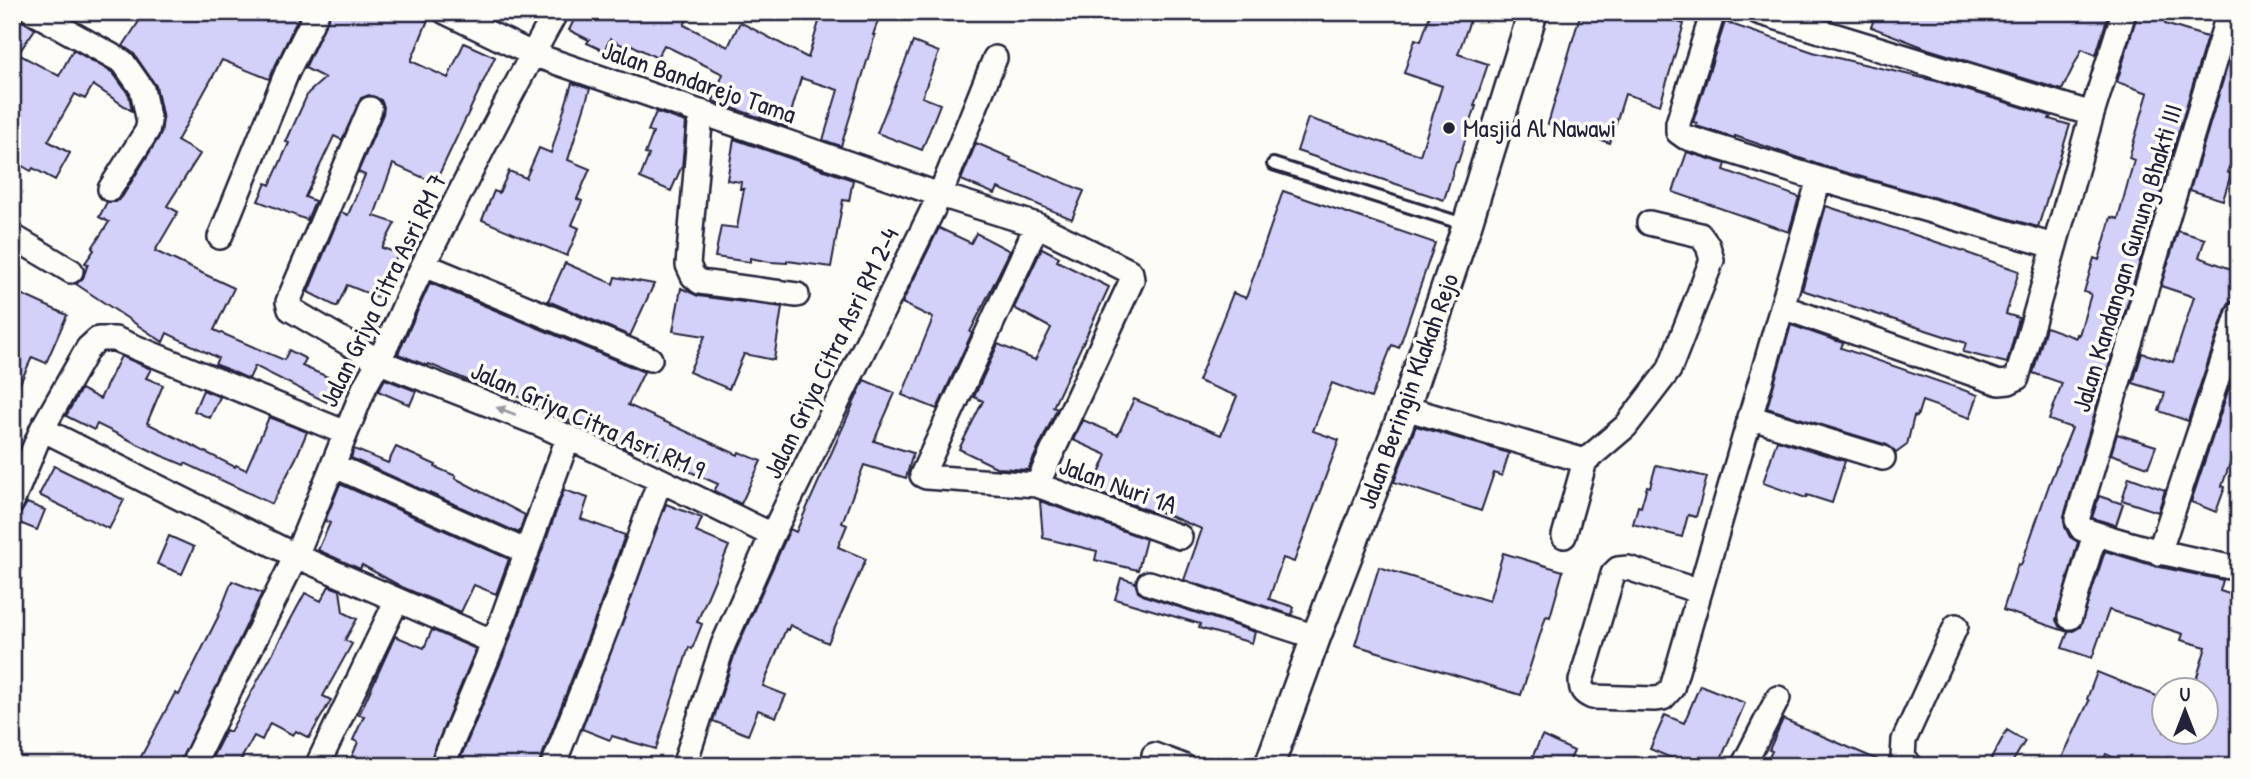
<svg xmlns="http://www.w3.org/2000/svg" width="2251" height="778" font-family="'Patrick Hand',sans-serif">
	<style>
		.building { fill: #d3d0f9; stroke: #22223b; stroke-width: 2 }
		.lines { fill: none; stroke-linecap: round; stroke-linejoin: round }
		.service-casing { stroke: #22223b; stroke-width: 16 }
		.minor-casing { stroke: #22223b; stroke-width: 28 }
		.tertiary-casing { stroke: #22223b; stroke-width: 33 }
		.service { stroke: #fdfcf7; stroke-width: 10 }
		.minor { stroke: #fdfcf7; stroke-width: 23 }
		.tertiary { stroke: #fdfcf7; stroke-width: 28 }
		.oneway { fill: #9a9aa2 }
		.poi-dot { fill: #22223b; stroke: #fdfcf7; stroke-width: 2.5 }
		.labels { text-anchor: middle; stroke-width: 7; stroke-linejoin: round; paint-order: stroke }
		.street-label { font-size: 26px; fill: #22223b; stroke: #fdfcf7 }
		.poi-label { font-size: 26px; fill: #22223b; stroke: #fdfcf7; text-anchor: start }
	</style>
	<rect width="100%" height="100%" fill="#fdfcf7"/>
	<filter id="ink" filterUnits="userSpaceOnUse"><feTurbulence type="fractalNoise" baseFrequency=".0143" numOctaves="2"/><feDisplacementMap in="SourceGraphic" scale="14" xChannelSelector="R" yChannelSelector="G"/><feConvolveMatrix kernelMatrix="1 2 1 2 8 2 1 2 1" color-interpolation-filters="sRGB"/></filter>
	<g filter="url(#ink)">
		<path class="building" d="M12 12H19L21 20 35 29 18 54 59 76 73 50 113 73 129 95 132 111 93 85 85 99 75 94 48 141 70 153 55 180 33 168 31 171 12 160Z
			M145 12H301L269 79 222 60 177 141 200 154 167 206 178 212 155 251 234 288 214 330 284 360 289 350 306 359 302 366 342 383 332 405 255 366 249 379 215 364 218 358 167 333 163 342 76 284 83 278 88 264 85 263 94 250 92 248 109 222 99 217 107 202H116L122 197 161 134 163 119 156 86 134 54 123 46Z
			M331 12H410L428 20 411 61 448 78 464 43 495 57 435 183 393 164 374 216 395 223 382 248 398 253 382 299 347 285 337 307 308 292 341 212 348 215 365 175 358 172 383 114 384 107 381 100 369 95 361 98 342 140 334 136 305 197 315 201 307 220 258 201 266 183 270 185 289 143 286 142 308 93 325 78 305 68Z
			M578 12H691L684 25 728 47 740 22 808 58 822 12H881L873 35H875L841 146 823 140 838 90 801 78 787 127 713 101 723 74 664 45 657 58 630 44 628 48 610 39 604 51 587 43 589 40 569 30Z
			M1431 12H1473L1458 54 1488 64 1474 106H1476L1458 162H1456L1444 200 1297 151 1308 118 1420 155 1442 86 1404 73 1415 39 1421 41Z
			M1581 12H1646L1684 24 1660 105 1625 94 1610 143 1548 124Z
			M1877 12H2109L2096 55 2082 49 2062 90 1928 49 1871 27Z
			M2138 12H2154L2167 17 2165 24 2207 37 2064 516 2065 527 2070 537 2078 542 2056 620 2059 626 2065 630 2073 631 2080 627 2105 551 2155 566 2223 580 2220 591 2239 597V618L2232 640 2239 642V766H2131L2106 754 2100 766H2058L2089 701 2087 699 2097 672 2164 699V732H2206V690H2193L2206 647 2181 640 2183 634 2109 610 2092 658 2062 648 2068 632 2003 610 2018 564 2021 565 2050 482 2072 428 2049 420 2062 383 2033 373 2046 327 2076 338 2077 334 2079 335 2091 294 2084 292 2094 258 2099 260 2111 217 2118 219 2134 160 2129 158 2148 93 2117 82Z
			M1725 22 1816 53 1936 81 2051 116 2049 119 2070 125 2038 227 1823 166 1735 136V138L1696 126 1697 123 1693 122Z
			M913 42 939 52 922 97 940 104 922 150 877 133Z
			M2234 44 2239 46V145L2227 172 2231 174 2223 200 2190 190Z
			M572 83 590 89 568 160 590 169 577 199 582 201 572 225 579 228 567 256 482 220 494 191 499 193 509 171 526 178 539 148 551 153Z
			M656 112 686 122 682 168H681L671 191 640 178 649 155 645 154 653 133 648 131Z
			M734 139 853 180 849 201 843 200 831 267 787 261V263L770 262 750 258V262L715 257 721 226 737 228 744 189H740L741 182 727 180Z
			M976 143 1011 158 1010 160 1084 191 1072 219 998 188 995 194 961 180Z
			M1687 152 1726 164 1724 170 1799 197 1789 232 1673 192Z
			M1283 191 1435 243 1399 348 1392 345 1371 398 1332 383 1313 431 1339 440 1294 562 1283 558 1269 599 1294 607 1292 615 1184 580 1202 529 1153 509V512L1092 490 1107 455 1073 440 1083 420 1118 435 1134 399 1221 435 1237 396 1198 381 1233 293 1246 298Z
			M1826 206 1967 252V253L2019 271 2006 314 2019 318 2007 363 1963 352 1966 343 1802 290Z
			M939 228 971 243 976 233 1010 251 970 332 972 333 937 409 902 395 933 318 902 303Z
			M2178 231 2205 239 2199 257 2239 272V299L2230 302 2226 309 2188 421 2159 411 2165 393 2133 383 2142 353 2173 362 2194 297 2161 286Z
			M1042 248 1059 257 1057 261 1109 287 1053 407 1057 409 1028 470 998 468 959 449 983 401 974 397 998 344 1035 360 1051 328 1014 308Z
			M565 263 613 284 615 277 654 284 630 336 548 301Z
			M430 283 644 372 628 405 738 455 739 452 761 461 741 504 714 491 718 484 632 446 631 450 511 393 509 396 480 382 479 385 429 364 428 366 398 354Z
			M681 288 698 296 782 307 774 360 744 354 729 389 689 372 705 336 673 331Z
			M12 290 67 315 46 363 32 357 12 401Z
			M1791 325 1843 343 1841 348 1978 395 1970 418 1922 401 1917 417 1914 416 1907 445 1896 453 1887 445 1767 408Z
			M121 356 151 369 146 378 163 385 147 423 235 467 236 465 246 470 269 417 307 432 296 458 272 504 185 463 184 465 160 455 97 424 94 430 66 416 81 389 100 399Z
			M2239 358V437L2222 486 2225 487 2216 512 2191 502Z
			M385 379 416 391 410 405 378 391Z
			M864 380 895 393 874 441 913 453 906 478 864 465 842 523 847 525 838 547 866 559 828 643 790 625 788 630 786 629 763 686 786 695 776 717 758 710 748 735 713 721 736 650 790 529 796 532Z
			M203 390 220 397 210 418 194 411Z
			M1416 426 1509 453 1502 476 1494 473 1481 511 1394 482Z
			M2117 434 2156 446 2148 467 2111 454Z
			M1777 440 1845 461 1832 503 1807 495 1806 498 1763 483Z
			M396 447 436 465 435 467 456 476 455 478 525 515 519 533 351 458 354 449 388 463Z
			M1656 465 1707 477 1696 517 1688 515 1682 537 1633 524 1638 506 1641 507 1647 486 1650 487Z
			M54 466 124 500 109 529 39 495Z
			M2129 477 2165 490 2158 512 2122 500Z
			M340 484 509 559 496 594 474 585 461 612 402 587 362 565 360 569 318 550 330 523 325 521Z
			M564 490 588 498 581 519 625 535 597 614 538 766H457L507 647Z
			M2099 496 2123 504 2116 525 2092 518Z
			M1040 501 1146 539 1138 570 1095 560 1097 551 1043 538Z
			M27 503 45 510 37 530 12 520V516L21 513Z
			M666 504 702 518 696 532 729 546 697 622 702 624 692 649 689 647 656 749 612 736 610 740 582 729Z
			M169 536 194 547 182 574 157 564Z
			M1503 553 1563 571 1550 617 1546 616 1521 695 1355 645 1379 567 1489 601Z
			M1121 578 1135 582 1138 592 1145 596 1255 632 1252 643 1199 628 1200 624 1115 599Z
			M232 581 262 593 178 766H136L175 693 179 695 218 617Z
			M329 586 340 590 343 612 357 619 345 640 352 644 323 696 331 700 309 738 296 731 293 735 270 723 262 740 254 736 237 766H208L226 730 230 732 305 593 321 601Z
			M432 630 476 649 428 766H348L358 742 353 740 364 716 359 715 395 636 424 648Z
			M1700 685 1745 703 1718 766H1690L1650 749 1665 715 1684 723Z
			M1783 719 1892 766H1765L1772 751 1769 750Z
			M2007 730 2025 741 2010 766H1987Z
			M1542 736 1574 751 1567 766H1528Z"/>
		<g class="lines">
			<g class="service-casing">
				<path id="service" d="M1273 164 1467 225"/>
			</g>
			<g class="minor-casing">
				<path id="minor" d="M33 12 123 62 142 89 149 122 147 131 110 189
					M445 12 532 54 940 195 1037 225 1129 271 1131 273 1132 280 1037 485
					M1713 12 1678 123V132L1685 137 1819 179 2054 246
					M1758 12 2092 114
					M2229 12 2077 520 2082 529C2134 547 2185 558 2239 569
					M370 109 288 302 290 309 380 362 542 425 660 480 772 535
					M701 112 688 265 693 276 700 282 797 295
					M1037 225 922 475 926 477 1037 485 1180 537
					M12 236 71 271
					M220 237 287 72 317 12
					M424 265 650 359
					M1782 307 1999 383 2009 382 2017 378 2092 114 2124 12
					M1405 408 1585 461 1626 426 1669 370 1712 260 1708 246 1700 235 1649 223
					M1749 417 1883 458
					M42 429 296 556 494 642
					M333 465 527 552
					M12 502 42 429 88 348 98 339H115L346 433
					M1564 536 1585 461
					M2159 553 2239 313
					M1149 583 1316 637
					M1698 591 1628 568 1618 569 1613 574 1581 681C1581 690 1583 693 1592 697L1654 699 1663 698 1672 688 1819 179
					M2070 617 2095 534
					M1154 755 1183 766
					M192 766 296 556 365 386C389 346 404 303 425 262 467 178 510 94 556 12
					M317 766 397 600
					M442 766 494 642 568 438
					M553 766 610 619 660 480
					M684 766 723 645 772 535 940 195 995 58
					M1743 766 1778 698
					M1911 766 1903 758 1904 740 1956 626"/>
			</g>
			<g class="tertiary-casing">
				<path id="tertiary" d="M1269 766 1316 637 1405 408 1467 225 1533 12"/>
			</g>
			<use href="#service" class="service"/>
			<use href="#minor" class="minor"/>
			<use href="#tertiary" class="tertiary"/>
		</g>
		<defs><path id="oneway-solid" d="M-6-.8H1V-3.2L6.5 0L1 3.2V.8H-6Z" transform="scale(1.75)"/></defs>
		<use class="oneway" href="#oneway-solid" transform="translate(506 411) rotate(-159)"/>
	</g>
	<circle class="poi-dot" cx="1449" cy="128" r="7"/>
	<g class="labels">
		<g class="street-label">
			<text transform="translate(699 82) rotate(19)" y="9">Jalan Bandarejo Tama</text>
			<text transform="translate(2127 258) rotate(-73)" y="9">Jalan Kandangan Gunung Bhakti III</text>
			<text transform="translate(383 290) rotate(-64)" y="9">Jalan Griya Citra Asri RM 7</text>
			<text transform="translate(831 353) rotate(-64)" y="9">Jalan Griya Citra Asri RM 2-4</text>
			<text transform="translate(1408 391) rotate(-70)" y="9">Jalan Beringin Klakah Rejo</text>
			<text transform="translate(588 420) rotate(24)" y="9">Jalan Griya Citra Asri RM 9</text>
			<text transform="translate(1118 485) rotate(20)" y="9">Jalan Nuri 1A</text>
		</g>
		<g class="poi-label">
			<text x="1463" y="137">Masjid Al Nawawi</text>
		</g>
	</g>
	<rect width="2251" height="778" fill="none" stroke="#fdfcf7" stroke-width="42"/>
	<rect x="21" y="21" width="2209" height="736" fill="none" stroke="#22223b" stroke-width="2.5" filter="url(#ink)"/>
	<g transform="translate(2185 711)"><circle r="33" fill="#fdfcf7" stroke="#a5a5ac" stroke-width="2"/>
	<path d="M0-5L12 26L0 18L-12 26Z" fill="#22223b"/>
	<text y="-10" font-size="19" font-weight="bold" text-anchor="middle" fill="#22223b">U</text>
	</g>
</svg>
